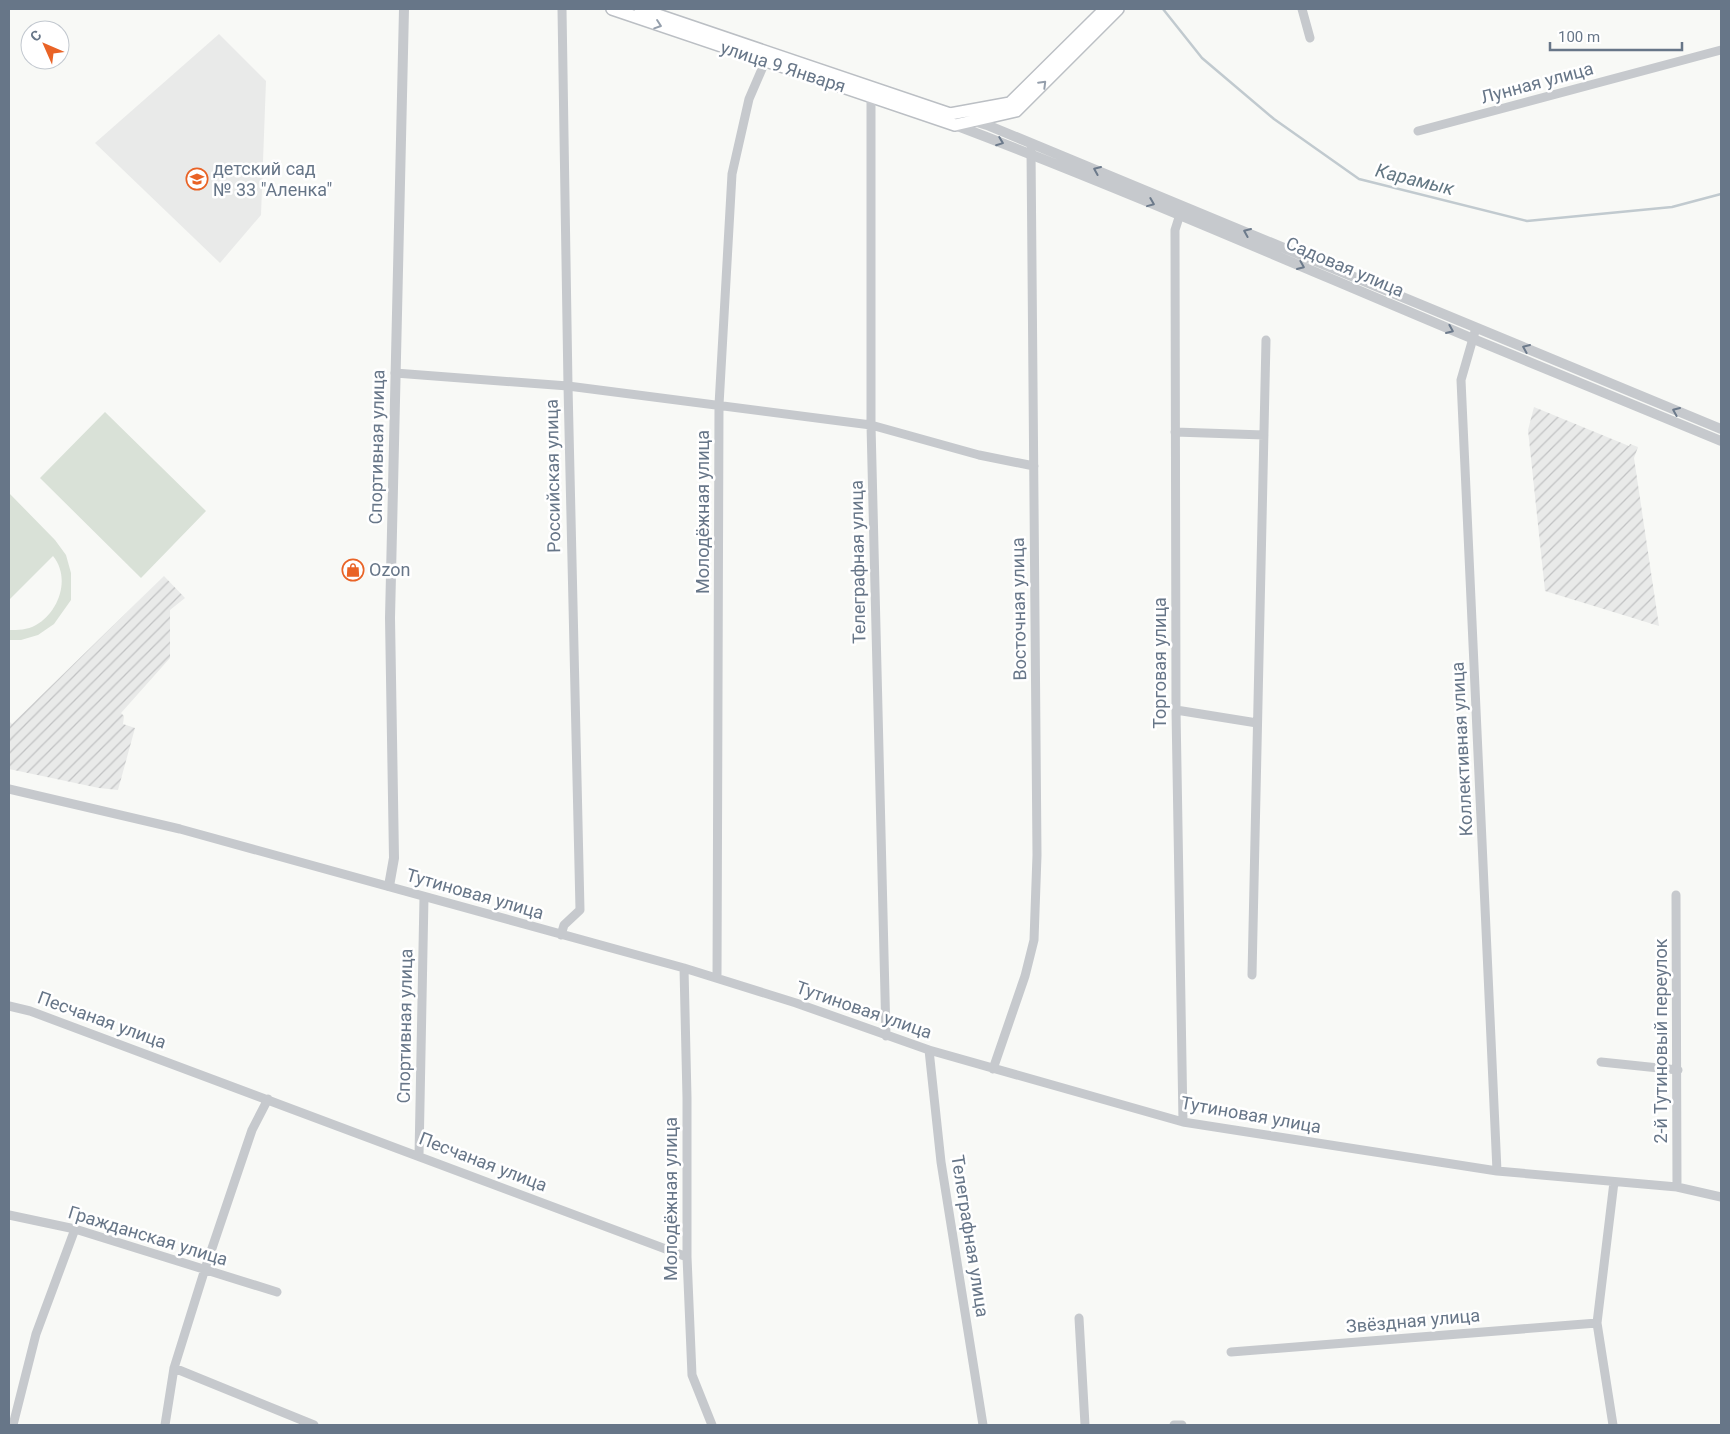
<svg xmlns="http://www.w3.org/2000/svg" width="1730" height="1434" font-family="Roboto,sans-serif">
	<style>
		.built { fill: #e9eae9 }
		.industrial { fill: url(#industrial-furrows) }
		.grass { fill: #d9e1d7 }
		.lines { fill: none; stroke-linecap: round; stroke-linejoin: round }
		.stream { stroke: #c1cacf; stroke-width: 2.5 }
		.secondary-casing { stroke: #bbbfc4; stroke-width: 14 }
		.minor { stroke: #c6c9cd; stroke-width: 9 }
		.tertiary { stroke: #c6c9cd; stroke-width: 10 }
		.secondary { stroke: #fff; stroke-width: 11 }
		.oneway { stroke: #959fac }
		.oneway2 { stroke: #6c7a8b }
		.labels { text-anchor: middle; stroke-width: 5; stroke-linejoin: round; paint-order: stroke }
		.street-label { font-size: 18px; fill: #677688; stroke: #fff }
		.poi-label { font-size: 18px; fill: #677688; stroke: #fff; text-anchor: start }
		.water-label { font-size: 19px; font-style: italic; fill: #637783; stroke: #fff }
	</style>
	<defs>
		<pattern id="industrial-furrows" width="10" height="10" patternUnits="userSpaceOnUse" patternTransform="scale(1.25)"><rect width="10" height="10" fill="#e9eae9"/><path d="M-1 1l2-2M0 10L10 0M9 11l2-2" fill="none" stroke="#c1c2c3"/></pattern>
	</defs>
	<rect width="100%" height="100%" fill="#f8f9f6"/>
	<path class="built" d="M219 34 266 81 261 215 220 263 95 143Z"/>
	<path class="industrial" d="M1534 407 1629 446 1630 444 1638 447 1634 458 1659 626 1545 591 1528 430Z
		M164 576 185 598 170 610V658L121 713 124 716 123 724 135 728 118 790 99 788 9 769V721L12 724Z"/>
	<path class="grass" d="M105 412 206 511 141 578 40 478Z
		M9 493 55 540 66 555 71 573V600L54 624 38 635 21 640H9V630C18 630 27 630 36 625 59 612 71 578 53 556L9 600Z"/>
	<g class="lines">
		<path class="stream" d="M1163 9 1202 58 1274 119 1359 179 1527 221 1672 207 1721 194"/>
		<g class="secondary-casing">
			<path id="secondary" d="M612 9 955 125 1016 111 1118 9
				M640 9 950 114 1010 103 1105 9"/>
		</g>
		<path class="minor" d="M1302 9 1310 38
			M871 91V425L886 1036
			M1418 131 1721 50
			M1181 211 1175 230 1176 710 1183 1122
			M1476 328 1461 380 1497 1171
			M395 373 568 386 871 425 979 455 1034 466
			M1175 432 1264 435
			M1176 710 1257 723
			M9 789 180 829 684 968 796 1003 929 1050 1183 1122 1497 1171 1677 1187 1721 1197
			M1676 895 1677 1187
			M561 935 564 925 580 910 568 386 562 9
			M684 968 687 1098V1257L692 1375 712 1425
			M1252 975 1266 340
			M717 978 719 405 732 174 749 99 768 55
			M9 1006 30 1011 687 1257
			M929 1050 941 1162 983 1425
			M1601 1062 1678 1070
			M993 1069 1025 976 1034 940 1037 855 1031 149
			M419 1156 424 897
			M9 1215 75 1229 277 1292
			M1079 1318 1085 1425
			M1231 1352 1597 1323
			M174 1368 314 1425
			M13 1425 36 1334 75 1229
			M165 1425 174 1368 205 1269 252 1130 268 1099
			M1174 1425H1182
			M1613 1425 1597 1323 1614 1182"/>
		<path class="tertiary" d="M974 121 987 125 1721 429
			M955 125C1129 191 1299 266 1471 338 1554 373 1638 406 1721 441
			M389 886 394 858 390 618 404 9"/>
		<use href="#secondary" class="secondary"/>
	</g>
	<defs><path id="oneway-chevron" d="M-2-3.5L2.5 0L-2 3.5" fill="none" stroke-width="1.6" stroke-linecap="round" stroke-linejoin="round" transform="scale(1.25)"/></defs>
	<g class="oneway">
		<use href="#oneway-chevron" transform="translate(658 25) rotate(19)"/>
		<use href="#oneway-chevron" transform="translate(1043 84) rotate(-45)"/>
	</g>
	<g class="oneway2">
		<use href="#oneway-chevron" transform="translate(1000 142) rotate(21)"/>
		<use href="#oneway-chevron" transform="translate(1097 170) rotate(-157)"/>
		<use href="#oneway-chevron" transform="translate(1151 203) rotate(22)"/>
		<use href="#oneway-chevron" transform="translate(1247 232) rotate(-157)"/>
		<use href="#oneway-chevron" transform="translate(1301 266) rotate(23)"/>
		<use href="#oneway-chevron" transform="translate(1450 330) rotate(23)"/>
		<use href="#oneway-chevron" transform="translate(1526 348) rotate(-157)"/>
		<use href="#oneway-chevron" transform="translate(1676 411) rotate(-157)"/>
	</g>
	<defs>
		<g id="school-ring" transform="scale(1.125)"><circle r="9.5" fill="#fff" stroke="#e96326" stroke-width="1.5"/><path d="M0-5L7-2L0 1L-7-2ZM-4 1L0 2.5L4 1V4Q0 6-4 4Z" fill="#e96326"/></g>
		<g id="shop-ring" transform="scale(1.125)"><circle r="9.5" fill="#fff" stroke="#e96326" stroke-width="1.5"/><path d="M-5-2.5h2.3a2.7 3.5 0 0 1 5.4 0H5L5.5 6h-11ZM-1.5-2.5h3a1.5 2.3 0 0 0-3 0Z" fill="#e96326"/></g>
	</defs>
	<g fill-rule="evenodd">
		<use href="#school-ring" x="197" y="179"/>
		<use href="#shop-ring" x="353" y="570"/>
	</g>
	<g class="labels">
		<g class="street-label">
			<text transform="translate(783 67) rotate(18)" y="6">улица 9 Января</text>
			<text transform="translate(1537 83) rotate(-15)" y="6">Лунная улица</text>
			<text transform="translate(1345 267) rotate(23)" y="6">Садовая улица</text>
			<text transform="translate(377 447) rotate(-89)" y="6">Спортивная улица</text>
			<text transform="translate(553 476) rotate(-91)" y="6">Российская улица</text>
			<text transform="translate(703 512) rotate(-90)" y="6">Молодёжная улица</text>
			<text transform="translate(858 562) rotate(-91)" y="6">Телеграфная улица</text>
			<text transform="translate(1019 609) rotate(-91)" y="6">Восточная улица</text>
			<text transform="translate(1160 663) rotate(-90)" y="6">Торговая улица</text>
			<text transform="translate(1462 749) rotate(-93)" y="6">Коллективная улица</text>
			<text transform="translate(475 894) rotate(16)" y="6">Тутиновая улица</text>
			<text transform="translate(864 1010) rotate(19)" y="6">Тутиновая улица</text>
			<text transform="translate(102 1020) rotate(20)" y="6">Песчаная улица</text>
			<text transform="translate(405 1026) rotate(-89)" y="6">Спортивная улица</text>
			<text transform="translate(1661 1041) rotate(-90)" y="6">2-й Тутиновый переулок</text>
			<text transform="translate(1251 1115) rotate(10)" y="6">Тутиновая улица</text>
			<text transform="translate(483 1162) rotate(21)" y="6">Песчаная улица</text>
			<text transform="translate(671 1199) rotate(-90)" y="6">Молодёжная улица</text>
			<text transform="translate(148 1236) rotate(17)" y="6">Гражданская улица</text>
			<text transform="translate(970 1236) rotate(81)" y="6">Телеграфная улица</text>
			<text transform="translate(1413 1321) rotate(-5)" y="6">Звёздная улица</text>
		</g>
		<g class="poi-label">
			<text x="213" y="175">детский сад<tspan x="213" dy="21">№ 33 "Аленка"</tspan></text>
			<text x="369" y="576">Ozon</text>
		</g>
		<g class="water-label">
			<text transform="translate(1415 179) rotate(14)" y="7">Карамык</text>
		</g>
	</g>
	<rect width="1730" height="1434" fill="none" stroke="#677688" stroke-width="20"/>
	<g transform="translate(45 45) rotate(315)"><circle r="24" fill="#ffffff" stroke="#c2c8cf"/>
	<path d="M0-4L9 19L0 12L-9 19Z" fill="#e96326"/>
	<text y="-8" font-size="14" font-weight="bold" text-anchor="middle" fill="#677688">С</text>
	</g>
	<path d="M1550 42v8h132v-8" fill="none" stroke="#677688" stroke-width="2.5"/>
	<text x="1558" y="42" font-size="15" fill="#677688" stroke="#ffffff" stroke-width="4" paint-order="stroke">100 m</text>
</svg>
